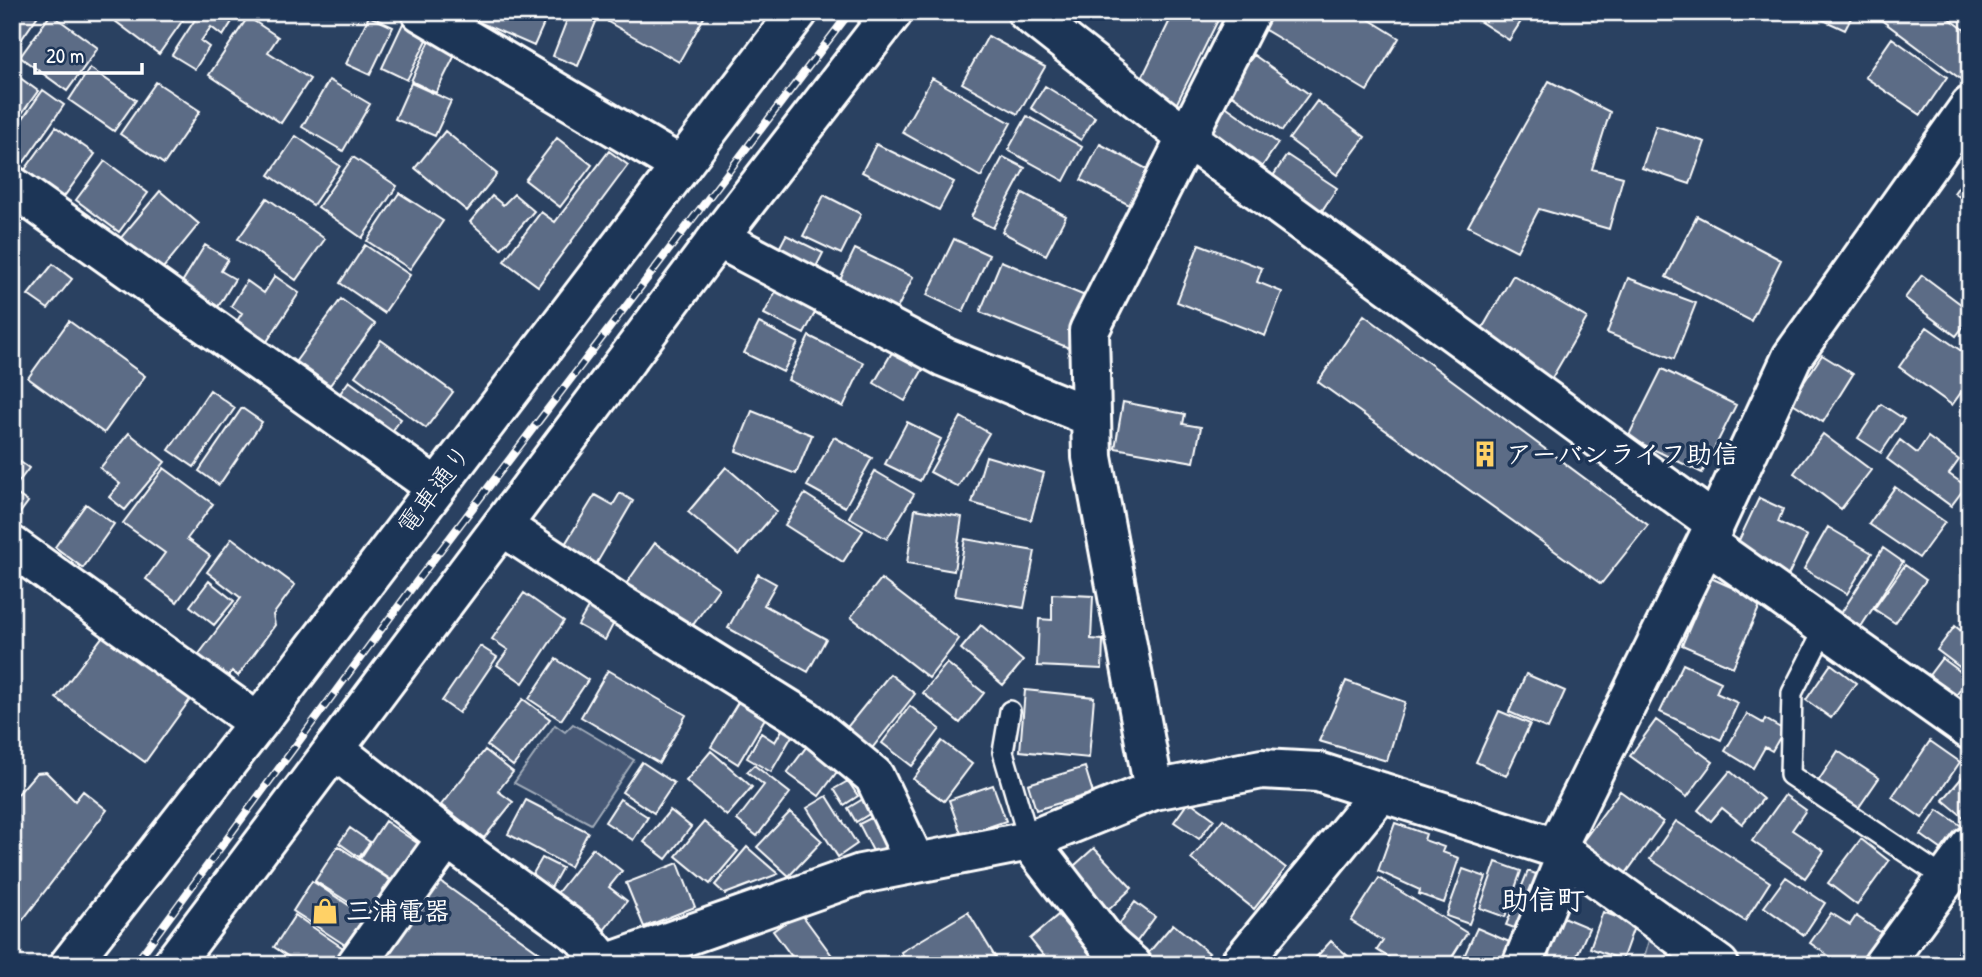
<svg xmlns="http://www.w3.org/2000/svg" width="1982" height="977" font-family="'Patrick Hand','Klee One',sans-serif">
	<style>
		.green { fill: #465975; stroke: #a2acba; stroke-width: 2 }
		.building { fill: #5b6c86; stroke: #fff; stroke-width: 2 }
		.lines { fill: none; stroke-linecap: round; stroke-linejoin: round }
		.service-casing { stroke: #fff; stroke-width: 24 }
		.minor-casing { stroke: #fff; stroke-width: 44 }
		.tertiary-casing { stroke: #fff; stroke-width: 44 }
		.service { stroke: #1d3557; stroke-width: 19 }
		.minor { stroke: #1d3557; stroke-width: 38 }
		.tertiary { stroke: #1d3557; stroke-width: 38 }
		.rail-casing { stroke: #fff; stroke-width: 8 }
		.rail { stroke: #1d3557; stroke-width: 5; stroke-dasharray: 16; stroke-linecap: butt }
		.labels { text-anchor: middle; stroke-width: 7; stroke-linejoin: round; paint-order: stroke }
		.poi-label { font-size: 26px; font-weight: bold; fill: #fff; stroke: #1d3557; text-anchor: start }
		.street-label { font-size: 26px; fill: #fff; stroke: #1d3557 }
		.neighbourhood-label { font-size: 28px; font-weight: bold; fill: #fff; stroke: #1d3557 }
	</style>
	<rect width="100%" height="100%" fill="#2a4161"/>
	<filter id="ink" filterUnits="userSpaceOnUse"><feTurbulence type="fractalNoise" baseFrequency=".0143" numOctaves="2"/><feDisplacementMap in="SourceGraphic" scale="14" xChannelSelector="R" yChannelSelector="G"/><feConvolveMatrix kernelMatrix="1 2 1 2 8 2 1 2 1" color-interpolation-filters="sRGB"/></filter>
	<g filter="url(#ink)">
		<path class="green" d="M573 724 634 760 591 824 514 783 555 725 565 732Z
			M1650 936 1692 965H1642Z"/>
		<path class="building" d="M12 12 39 14 12 53Z
			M103 12H178L185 17 159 54Z
			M200 12H238L223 36 211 27 201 41 209 47 195 69 172 55Z
			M456 12H549L534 46Z
			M570 12H600L578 66 553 56Z
			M614 12H707L679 62 608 22Z
			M1174 12H1222L1174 109 1136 90Z
			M1261 12H1357L1399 38 1367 91 1255 24Z
			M1465 12H1527L1509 40Z
			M1806 12H1854L1845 30Z
			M1879 12H1941L1970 34V77L1966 83 1876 16Z
			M51 14 98 48 67 91 20 57Z
			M369 16 393 27 370 75 346 64Z
			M248 17 278 37 268 52 310 79 281 123 209 75Z
			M405 19 431 32 407 80 382 68Z
			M434 32 460 45 436 93 411 81Z
			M988 36 1045 67 1018 114 962 83Z
			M1892 38 1947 77 1921 115 1865 77Z
			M1254 55 1309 94 1282 131 1227 91Z
			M90 68 136 100 114 131 69 100Z
			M12 72 38 91 12 127Z
			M932 78 1011 123 981 177 902 132Z
			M329 80 370 104 343 151 302 127Z
			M1549 81 1610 112 1592 169 1623 177 1609 229 1539 209 1517 251 1468 226Z
			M156 82 200 111 164 164 120 134Z
			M411 83 451 101 435 136 395 119Z
			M1045 86 1095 117 1081 140 1031 108Z
			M43 90 64 105 24 162 12 153V134Z
			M1317 101 1365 137 1337 175 1289 139Z
			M1224 105 1278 143 1255 177 1200 139Z
			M1027 116 1082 147 1064 181 1008 150Z
			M1656 126 1705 142 1690 184 1642 168Z
			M56 127 95 154 63 198 24 171Z
			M445 131 497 174 467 211 415 168Z
			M296 136 340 166 313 205 269 175Z
			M557 138 592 165 560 207 525 180Z
			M876 144 954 182 939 210 862 172Z
			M1100 144 1156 174 1137 209 1081 180Z
			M609 151 628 165 538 286 504 261 541 212 555 222Z
			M1287 155 1337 188 1317 218 1267 185Z
			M353 157 397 186 362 238 318 207Z
			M1003 157 1025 168 993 228 971 217Z
			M105 161 148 193 119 232 76 200Z
			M1970 171V204L1954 193Z
			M160 191 199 224 159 273 119 240Z
			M399 193 443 221 410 269 367 241Z
			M1023 193 1066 216 1046 255 1002 232Z
			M514 194 534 211 501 249 470 222 492 196 503 205Z
			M824 195 861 214 841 254 803 236Z
			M267 198 325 239 296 280 238 239Z
			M1697 216 1781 260 1751 321 1666 277Z
			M786 235 823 253 809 281 772 262Z
			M954 239 989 255 963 312 927 295Z
			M1199 244 1262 268 1257 282 1282 292 1265 336 1177 302Z
			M205 245 228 259 221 271 235 279 213 315 176 292Z
			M365 245 410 275 384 313 340 283Z
			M855 249 913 277 892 319 835 290Z
			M1001 261 1090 298 1069 348 980 312Z
			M53 264 72 279 48 309 28 295Z
			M1513 275 1587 318 1549 383 1475 341Z
			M1922 275 1970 311V318L1956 336 1905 298Z
			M275 276 299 293 260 352 230 332 242 313 231 306 247 281 264 293Z
			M1628 278 1696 303 1674 359 1607 333Z
			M779 285 819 305 804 334 764 314Z
			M341 299 375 324 330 385 296 361Z
			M1364 315 1648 525 1601 584 1318 382Z
			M69 321 145 376 104 433 28 378Z
			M759 323 798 343 783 372 744 353Z
			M1927 327 1970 357V380L1952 405 1899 367Z
			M809 336 864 363 843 407 788 380Z
			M381 340 453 392 426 428 355 376Z
			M897 344 927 362 905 401 874 383Z
			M1822 355 1853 374 1823 422 1791 402Z
			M1662 369 1736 405 1702 473 1628 437Z
			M349 381 401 419 383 444 331 406Z
			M210 390 235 408 194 467 169 450Z
			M1123 402 1185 414 1183 424 1201 427 1194 462 1115 448Z
			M1881 404 1904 419 1881 453 1858 438Z
			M242 408 262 422 219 485 199 471Z
			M752 411 812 435 796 474 736 451Z
			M961 417 989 433 958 487 930 472Z
			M907 422 941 439 920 481 885 464Z
			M129 433 165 462 125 510 109 497 120 484 100 468Z
			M1823 434 1871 470 1841 509 1794 473Z
			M834 437 872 458 845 507 807 486Z
			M1928 437 1959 460 1949 474 1966 486 1951 506 1887 459 1900 440 1917 453Z
			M986 456 1044 473 1031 520 972 503Z
			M13 457 29 468 12 491 28 502 12 524V458Z
			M726 467 777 511 739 555 688 512Z
			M164 468 213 504 187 539 210 556 177 602 146 579 165 553 123 523Z
			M875 471 914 494 887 539 849 517Z
			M1895 487 1945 522 1919 558 1869 524Z
			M620 493 633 501 591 573 559 554 595 495 613 505Z
			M805 494 863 531 843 562 785 525Z
			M1759 498 1783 509 1778 522 1807 536 1786 580 1732 555Z
			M86 504 114 524 83 568 55 547Z
			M915 509 962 517 954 571 907 563Z
			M1828 527 1872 553 1847 594 1804 569Z
			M232 538 295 585 273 615 275 625 238 676 232 671 220 688 190 666 241 598 207 572Z
			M965 539 1035 551 1024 608 955 596Z
			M655 543 719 588 688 632 624 587Z
			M1883 548 1903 562 1860 628 1840 615Z
			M1905 565 1926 580 1895 623 1874 609Z
			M758 574 776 584 764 605 826 639 808 672 728 628Z
			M1711 578 1762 601 1733 667 1682 645Z
			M881 579 959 639 929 678 851 617Z
			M209 581 234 601 214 625 190 606Z
			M524 593 564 621 523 683 497 665 508 650 492 639Z
			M1052 594 1093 596 1091 639 1103 640 1102 669 1037 666 1039 619 1052 620Z
			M590 604 616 619 605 640 578 625Z
			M981 625 1023 661 1003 685 961 649Z
			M1955 626 1970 638V675L1937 650Z
			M109 628 194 694 145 762 56 698Z
			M480 646 497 657 459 713 442 701Z
			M1942 658 1969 678 1948 706 1921 686Z
			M556 659 588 680 561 720 529 699Z
			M947 663 984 693 960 723 923 693Z
			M1683 664 1721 682 1716 693 1738 703 1721 740 1660 712Z
			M1831 664 1856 683 1831 718 1806 700Z
			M608 670 686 715 659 763 581 717Z
			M890 674 915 694 869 752 844 731Z
			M1526 674 1565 691 1548 729 1509 712Z
			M1346 681 1405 702 1387 761 1319 741Z
			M1025 690 1094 697 1089 758 1020 751Z
			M523 699 550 719 513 766 487 746Z
			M740 699 767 715 738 764 711 747Z
			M910 706 940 729 912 766 882 743Z
			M1499 711 1530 724 1506 776 1476 762Z
			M1747 714 1763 723 1765 719 1784 730 1772 751 1765 747 1753 768 1725 751Z
			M1656 720 1713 762 1687 797 1630 756Z
			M786 723 796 729 771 772 747 758 761 733 775 742Z
			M942 741 972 764 944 801 913 779Z
			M1930 741 1960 762 1922 818 1892 797Z
			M807 746 839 769 819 796 787 773Z
			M485 750 513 772 498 791 513 802 484 838 441 805Z
			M711 751 752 787 727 816 686 781Z
			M1838 751 1879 778 1857 810 1817 783Z
			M642 762 674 783 654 813 622 792Z
			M754 765 790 793 757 836 737 820 764 785 747 772Z
			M1085 767 1093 793 1036 810 1028 784Z
			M1970 768V819L1968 821 1943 800Z
			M1730 771 1763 799 1742 824 1722 808 1711 821 1698 810Z
			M46 772 75 801 83 791 107 810 12 934V801L36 773Z
			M848 781 858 796 844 805 834 789Z
			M993 785 1006 821 962 836 949 800Z
			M1620 791 1663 822 1624 876 1580 845Z
			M873 793 881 807 856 822 848 808Z
			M1785 795 1806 810 1792 830 1824 851 1805 878 1752 841Z
			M827 796 857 844 838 857 807 808Z
			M620 799 648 817 633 840 605 822Z
			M526 800 588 832 570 867 508 834Z
			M1189 801 1214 819 1199 839 1174 822Z
			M670 810 691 827 666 859 644 842Z
			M1938 810 1966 829 1948 854 1921 835Z
			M885 811 900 840 874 853 859 824Z
			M790 812 822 841 789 876 757 847Z
			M1223 819 1286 868 1254 909 1191 859Z
			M385 821 420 845 396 883 360 859Z
			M1676 821 1770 882 1745 921 1650 859Z
			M704 822 738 851 710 884 676 856Z
			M1395 823 1426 834 1424 840 1444 847 1442 852 1459 858 1444 903 1419 894 1420 890 1378 871Z
			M350 828 370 842 359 857 339 843Z
			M1861 839 1889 861 1857 905 1828 883Z
			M338 846 390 880 367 914 315 881Z
			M747 847 778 874 725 894 715 885Z
			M593 848 622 871 609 887 627 901 597 939 550 902Z
			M1094 848 1132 888 1103 915 1065 874Z
			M542 858 562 868 547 895 527 884Z
			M1496 862 1521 871 1505 917 1480 908Z
			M678 863 695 907 644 927 626 883Z
			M1463 869 1486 877 1469 924 1446 916Z
			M1528 871 1541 876 1520 930 1506 925Z
			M434 877 557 965H371Z
			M1786 877 1825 903 1804 935 1764 907Z
			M1379 878 1467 933 1447 965H1425L1417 959 1414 965H1401L1377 950 1383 941 1351 921Z
			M312 881 365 916 345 945 293 911Z
			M1135 902 1155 917 1135 944 1115 930Z
			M800 912 839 965H798L773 931Z
			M968 912 1000 965H909L901 952Z
			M1603 912 1635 924 1622 960 1590 948Z
			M1831 913 1850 925 1856 916 1886 936 1867 965H1842L1810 943Z
			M295 915 346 950 335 965H301L274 947Z
			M1058 915 1091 955 1079 965H1051L1030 939Z
			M1558 915 1589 928 1573 965H1536Z
			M1173 924 1209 953 1199 965H1154L1145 957Z
			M1477 928 1521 947 1513 965H1460Z
			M1965 939 1970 941V965H1951Z
			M1331 941 1358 965H1309Z"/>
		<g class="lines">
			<g class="service-casing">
				<path id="service" d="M1825 628 1792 693 1790 775 1946 879
					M1010 711 1003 752 1029 841"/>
			</g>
			<g class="minor-casing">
				<path id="minor" d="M421 12 681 166
					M1027 12 1187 138 1715 523
					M12 186 436 487
					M718 238 944 357 1091 417
					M502 526 620 604 806 720 874 776 915 862
					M1706 543 1970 730
					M12 546 258 723
					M334 749 447 838 583 937 606 965
					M1154 790 1092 457 1089 331 1250 12
					M1029 841 1109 945 1132 965
					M1556 848 1706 543 1792 357 1970 106
					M356 965 447 838
					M603 965 861 874 1029 841 1154 790 1262 769 1318 772 1556 848 1719 965
					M1239 965 1381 792
					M1522 965 1566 856
					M1883 965 1970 846"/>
			</g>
			<g class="tertiary-casing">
				<path id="tertiary" d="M69 965 258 723 798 12
					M172 965 718 238 893 12"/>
			</g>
			<use href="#service" class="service"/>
			<use href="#minor" class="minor"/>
			<use href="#tertiary" class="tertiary"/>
			<g class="rail-casing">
				<path id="rail" d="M134 965 417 581 850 12"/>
			</g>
			<use href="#rail" class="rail"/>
		</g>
	</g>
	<defs>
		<g id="building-bare" transform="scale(2.1)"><path d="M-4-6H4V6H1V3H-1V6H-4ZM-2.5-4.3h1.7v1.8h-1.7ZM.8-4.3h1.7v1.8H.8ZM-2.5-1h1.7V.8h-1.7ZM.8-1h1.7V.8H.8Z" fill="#ffd166" stroke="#1d3557" stroke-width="2.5" paint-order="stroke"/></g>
		<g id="shop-bare" transform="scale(2.1)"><path d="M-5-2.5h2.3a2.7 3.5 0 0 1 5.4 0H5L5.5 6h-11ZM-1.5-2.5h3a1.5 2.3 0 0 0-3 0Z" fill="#ffd166" stroke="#1d3557" stroke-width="2.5" paint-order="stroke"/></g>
	</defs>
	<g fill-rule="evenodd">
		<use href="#building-bare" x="1485" y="454"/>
		<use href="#shop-bare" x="325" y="911"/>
	</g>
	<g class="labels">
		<g class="poi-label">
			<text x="1506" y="463">アーバンライフ助信</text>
			<text x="346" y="920">三浦電器</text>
		</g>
		<g class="street-label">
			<text transform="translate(434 489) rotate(-53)" y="9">電車通り</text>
		</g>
		<g class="neighbourhood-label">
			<text x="1543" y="909">助信町</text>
		</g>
	</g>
	<rect width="1982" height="977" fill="none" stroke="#1d3557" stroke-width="42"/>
	<rect x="21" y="21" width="1940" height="935" fill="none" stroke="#fff" stroke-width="2.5" filter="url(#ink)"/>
	<path d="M35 63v10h107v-10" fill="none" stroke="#ffffff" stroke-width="3.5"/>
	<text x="46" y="63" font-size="21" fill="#ffffff" stroke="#1d3557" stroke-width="5" paint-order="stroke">20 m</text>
</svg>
